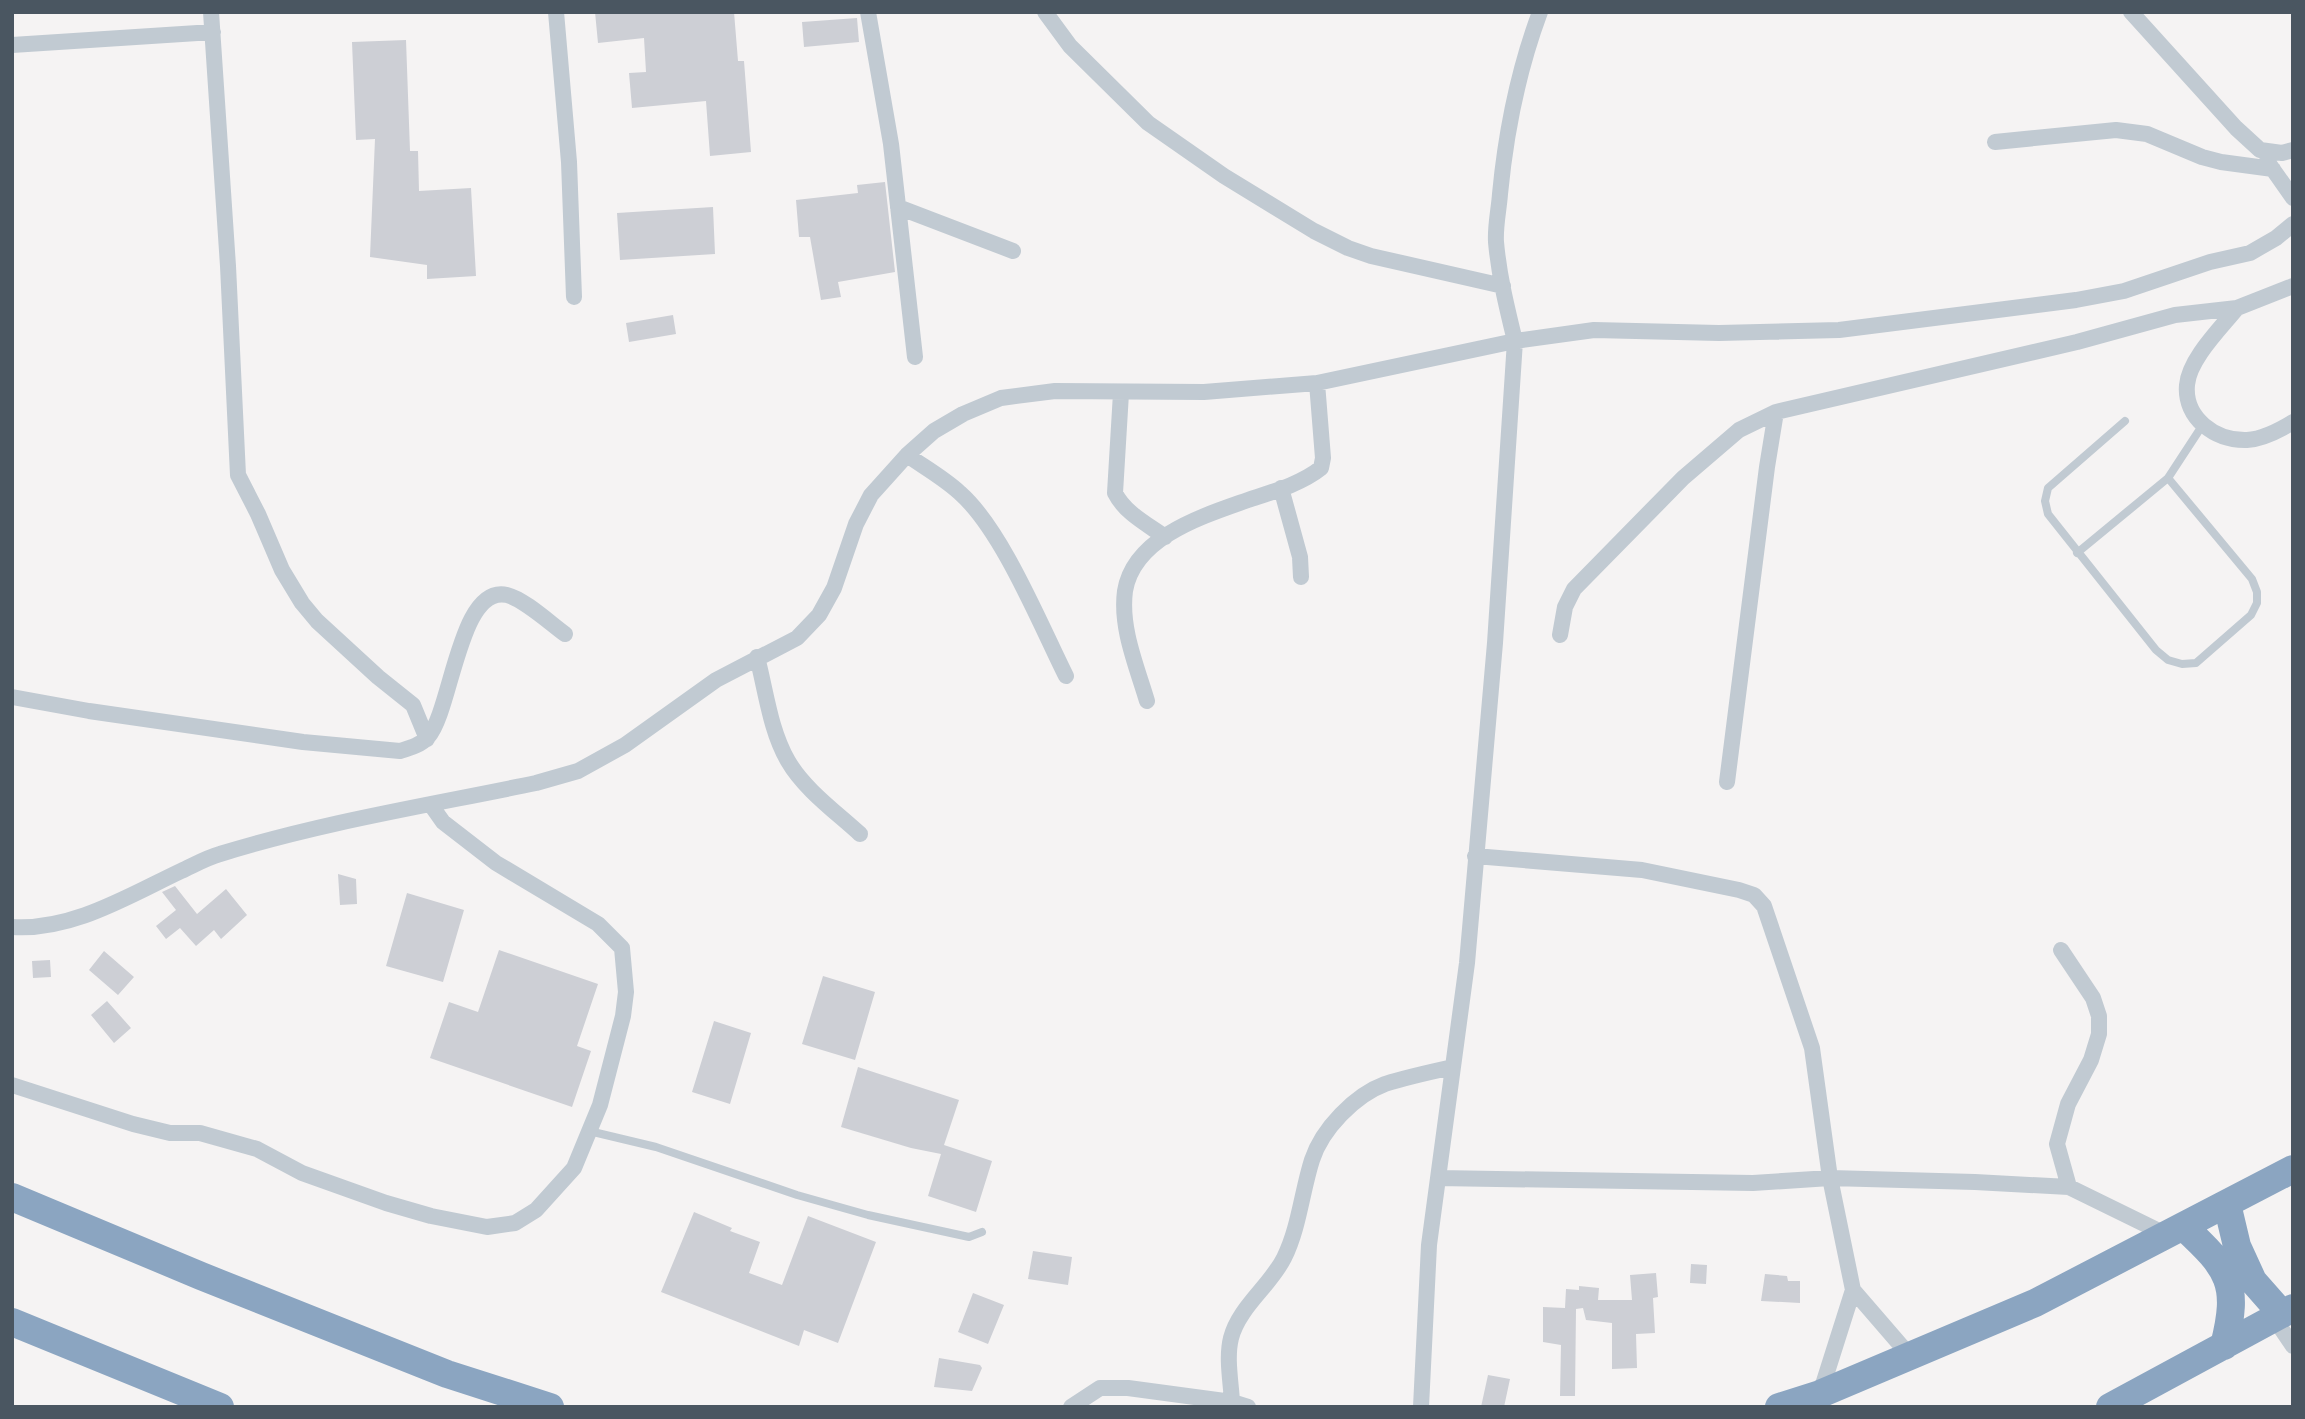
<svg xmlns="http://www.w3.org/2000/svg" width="2305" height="1419" font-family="'Space Grotesk',sans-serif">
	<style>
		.building { fill: #cdcfd5 }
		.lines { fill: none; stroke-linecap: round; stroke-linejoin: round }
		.lane { stroke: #c1cad2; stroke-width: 8 }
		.street { stroke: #c1cad2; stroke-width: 16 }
		.highway { stroke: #8ba5c1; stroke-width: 28 }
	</style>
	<rect width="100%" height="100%" fill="#f5f3f3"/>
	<path class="building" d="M595 12H734L738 61H744L751 152 710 156 706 101 632 108 629 73 646 72 644 38 598 43Z
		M857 18 859 42 804 47 802 22Z
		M406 40 410 151H418L419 191 471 188 476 276 427 279V265L370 257 375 139 356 140 352 42Z
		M885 182 895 272 838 282 841 297 821 300 810 237H799L796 200 858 193 857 185Z
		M713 207 715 254 620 260 617 213Z
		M673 315 676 334 629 342 626 323Z
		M338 874 356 879 357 904 340 905Z
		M175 886 197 914 226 889 247 915 221 939 214 930 196 946 180 928 166 939 156 926 176 910 162 892Z
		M407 893 464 910 443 982 386 966Z
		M499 950 598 984 577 1046 591 1051 572 1107 430 1058 449 1002 478 1012Z
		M104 951 134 977 118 995 89 970Z
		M50 960 51 977 33 978 32 961Z
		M823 976 875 992 855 1060 802 1044Z
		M107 1001 131 1028 114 1043 91 1015Z
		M714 1021 751 1033 730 1104 692 1092Z
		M858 1067 959 1100 944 1145 992 1161 976 1212 928 1196 941 1154 911 1148 841 1127Z
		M694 1212 732 1228 730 1231 760 1242 749 1273 782 1285 808 1216 876 1242 838 1343 804 1330 799 1346 661 1292Z
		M1033 1251 1072 1257 1068 1285 1028 1279Z
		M1691 1264 1707 1265 1706 1284 1690 1283Z
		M1656 1273 1658 1297 1653 1298 1655 1333 1636 1334 1637 1368 1612 1369V1323L1586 1320 1583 1308 1576 1309 1575 1396H1560L1561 1345 1543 1342V1307L1565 1308 1566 1289 1579 1290V1286L1599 1288 1598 1300H1632L1630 1275Z
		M1765 1274 1787 1276 1788 1281H1800V1303L1761 1301Z
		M973 1293 1004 1305 988 1344 958 1332Z
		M939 1358 980 1365 982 1368 972 1391 934 1387Z
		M1488 1375 1510 1379 1504 1407H1481Z"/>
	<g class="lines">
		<path class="lane" d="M2125 421 2048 488 2045 501 2048 514 2156 650 2168 660 2182 664 2196 663 2251 615 2257 603V592L2252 579 2168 478
			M2077 553 2168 478 2202 426
			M589 1131 656 1147 797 1195 868 1215 969 1237 982 1232"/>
		<path class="street" d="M211 12 228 266 238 475 258 514 282 570 302 603 317 621 378 677 413 705 427 739
			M556 12 569 162 574 297
			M868 12 891 144 915 357
			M1045 12 1070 46 1148 123 1224 176 1314 231 1348 248 1371 256 1503 286
			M1540 12C1518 71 1506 131 1500 194 1499 209 1495 226 1496 242 1499 276 1507 308 1515 341L1594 330 1719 333 1839 330 2076 300 2124 291 2210 262 2250 253 2276 238 2293 224
			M2131 12 2236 128 2260 150 2282 153 2293 150
			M12 45 213 32
			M1995 142 2116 130 2147 134 2202 157 2221 162 2273 169
			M2267 161 2293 198
			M898 207 1013 251
			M2237 308C2221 328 2189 359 2187 385 2184 418 2215 441 2247 440 2262 439 2280 430 2293 422
			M1121 393 1115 493C1125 513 1147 524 1165 537
			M907 455C924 467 944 478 960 493 1002 530 1040 624 1066 676
			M1281 488 1300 557 1301 577
			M1560 635 1565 607 1574 589 1683 478 1739 430 1776 412 2077 342 2175 315 2237 308 2293 286
			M757 657C766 691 770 730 788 761 804 789 836 812 860 834
			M12 697 89 711 303 742 400 751C410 748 421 745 428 737 452 710 459 584 507 595 524 599 551 624 565 634
			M1147 701C1137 667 1120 628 1125 591 1134 537 1203 516 1248 500 1272 492 1301 484 1321 468L1323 458 1317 383
			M1727 782 1767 467 1776 412
			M1475 856 1642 870 1739 890 1754 895 1764 906 1812 1048 1830 1178 1975 1182 2069 1187 2167 1235
			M12 927C72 931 128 896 181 871 194 865 206 858 220 854 323 822 430 805 536 783L578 771 625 745 716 680 797 638 819 615 834 588 856 524 871 495 907 455 934 431 963 414 1001 398 1055 391 1204 392 1317 383 1515 341 1495 643 1467 963 1429 1245 1421 1407
			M2061 950 2093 998 2099 1016V1034L2091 1060 2068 1104 2057 1144 2069 1187
			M12 1085 133 1124 170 1133H200L257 1149 302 1173 386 1203 431 1216 487 1227 515 1223 536 1210 574 1168 600 1105 623 1016 626 992 622 948 598 924 496 863 443 822 431 805
			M1438 1178 1753 1183 1830 1178 1853 1290 1910 1356
			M2274 1318 2293 1346
			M1820 1394 1853 1290
			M1232 1402C1231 1382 1226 1358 1231 1338 1239 1307 1270 1286 1284 1258 1299 1228 1302 1191 1312 1160 1322 1129 1355 1095 1385 1084 1407 1077 1430 1072 1453 1067
			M1071 1407 1100 1388H1128L1232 1402 1248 1407"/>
		<path class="highway" d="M12 1197 201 1276 447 1374 550 1407
			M2227 1204 2237 1246 2253 1281 2282 1314
			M2184 1227C2229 1269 2240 1283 2224 1346
			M12 1322 220 1407
			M1779 1407 1820 1394 2035 1303 2293 1169
			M2110 1407 2293 1308"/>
	</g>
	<rect width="2305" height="1419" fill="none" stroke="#4a5661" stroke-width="28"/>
</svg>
